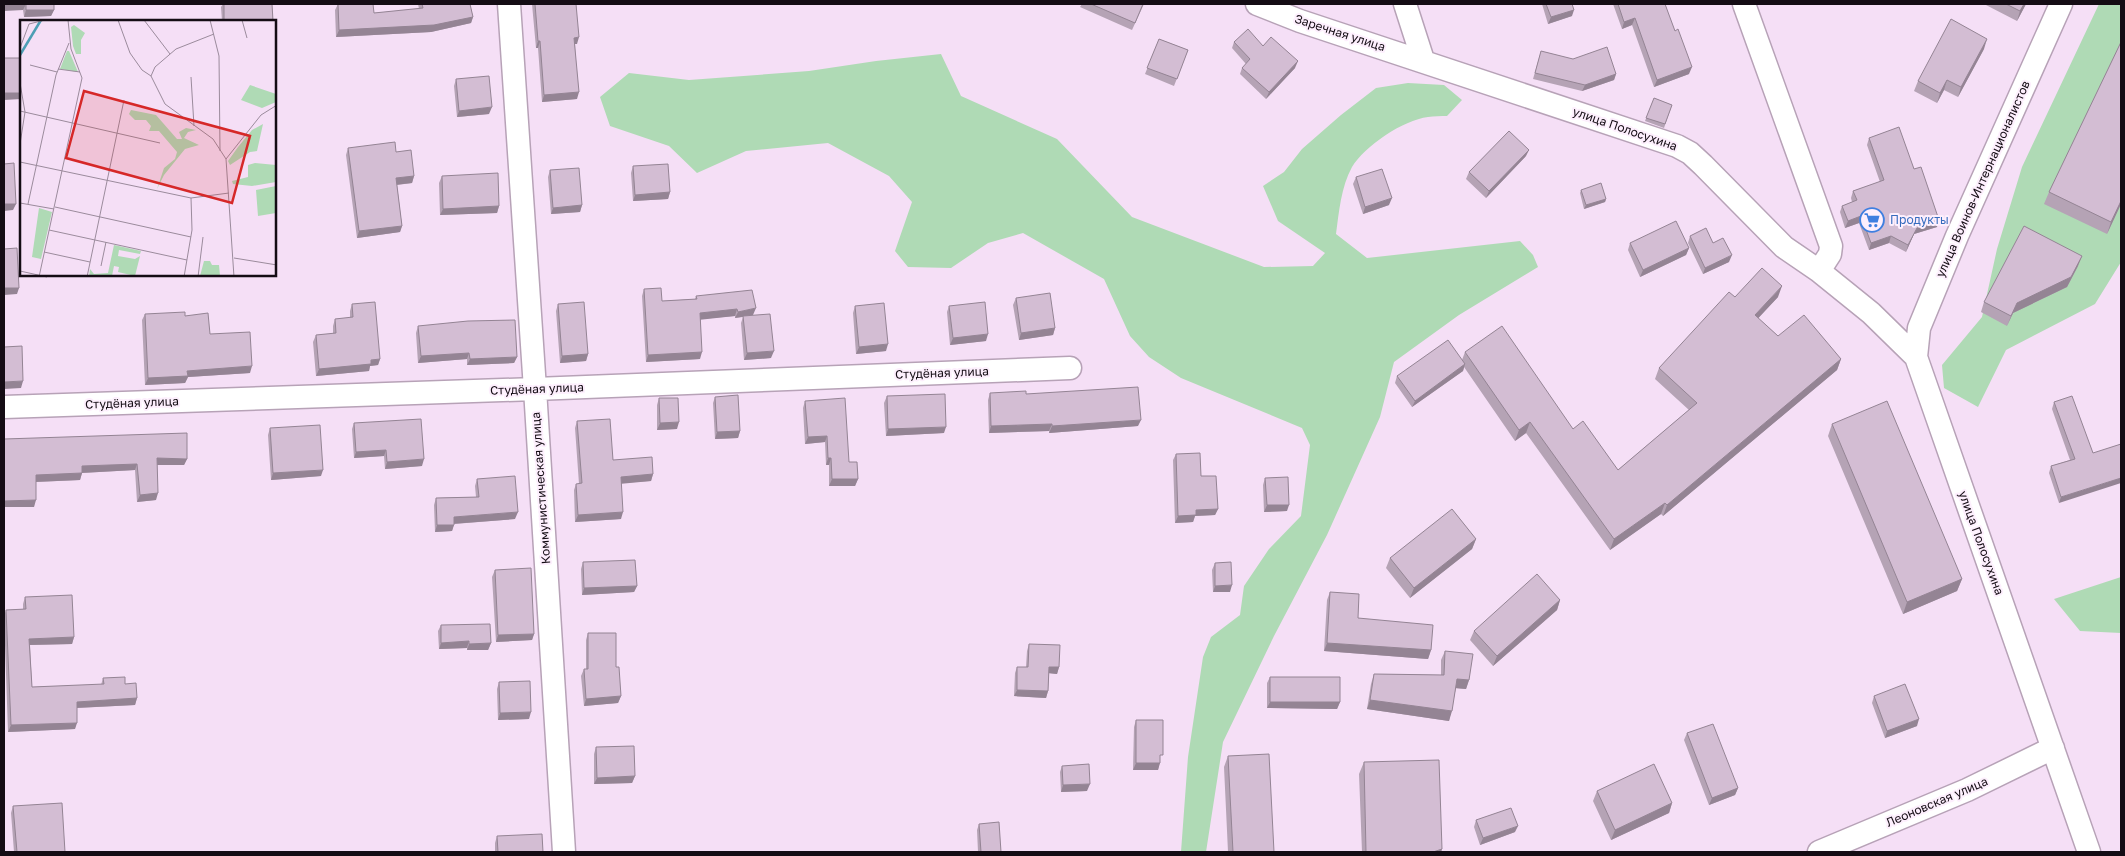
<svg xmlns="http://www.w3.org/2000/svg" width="2125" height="856" font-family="'Golos Text',sans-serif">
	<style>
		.green { fill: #afdab5 }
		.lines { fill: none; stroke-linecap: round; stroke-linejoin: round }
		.minor-casing { stroke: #b7a2b7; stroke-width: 25 }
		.minor { stroke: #fff; stroke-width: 22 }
		.wall { fill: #b5a3b5 }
		.shaded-wall { fill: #948494 }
		.building { fill: #d3bdd3; stroke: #948494 }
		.labels { text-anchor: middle; stroke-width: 4; stroke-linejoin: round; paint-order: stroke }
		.street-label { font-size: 12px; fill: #140c14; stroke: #fdeffd }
		.shop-label { font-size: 12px; fill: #366cbe; stroke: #fdeffd; text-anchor: start }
		.inset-river { fill: none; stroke: #4d9eb4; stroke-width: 2.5 }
		.inset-road { fill: none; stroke: #9b8b9c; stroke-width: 1 }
		.view { fill: #d62828; fill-opacity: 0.15; stroke: #d62828; stroke-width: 2.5 }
		.inset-edge { fill: none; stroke: #140c14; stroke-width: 2.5 }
	</style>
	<rect width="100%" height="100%" fill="#f5dff6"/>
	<path class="green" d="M2099 4H2121V262L2095 304 2006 350 1978 407 1944 388 1942 365 1982 317 1997 249 2022 167Z
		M941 54 961 96 1057 139 1132 217 1264 267 1313 266 1325 253 1278 221 1263 186 1284 172 1302 149 1341 115 1376 88 1408 83 1444 85 1462 100 1447 116C1441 116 1434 116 1428 117 1403 120 1365 146 1352 167 1341 187 1339 212 1336 234L1367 258 1520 241 1533 255 1538 267 1459 315 1394 362 1380 417 1327 535 1274 636 1223 742 1206 852H1181L1188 757 1203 657 1211 637 1240 615 1244 586 1269 549 1301 516 1310 445 1302 428 1181 378 1149 357 1130 336 1104 279 1023 233 988 243 951 268 908 267 895 251 912 202 889 176 828 143 746 151 697 173 669 146 610 126 600 97 629 73 689 80 809 71 876 61Z
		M2121 577V633L2080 631 2054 599Z"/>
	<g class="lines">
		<g class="minor-casing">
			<path id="minor" d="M509 4 535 389 564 852
				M1257 4 1300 21 1677 146 1690 153 1703 165 1784 247 1819 271 1871 313 1916 357 2089 852
				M1405 4 1423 60
				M1744 4 1831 246 1830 254 1819 271
				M1916 357 1919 328 1957 236 2061 4
				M4 407 535 389 1070 368
				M1819 852 1967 790 2053 748"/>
		</g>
		<use href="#minor" class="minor"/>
	</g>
	<path class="wall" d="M4 4H54V10L51 16 24 17 23 10Z
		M223 4H272L273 21H222L221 7Z
		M338 4 374 13 419 9 418 4H470L473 17 471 23 431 32 336 37 335 10Z
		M532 4H576L577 44H575L577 99 542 102 538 48H536Z
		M1082 4H1144L1132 30 1080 7Z
		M1542 4H1572V16L1548 24Z
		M1613 4H1665L1689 74 1654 87 1632 25 1622 29Z
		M1984 4H2026L2017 21Z
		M1159 39 1188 50 1174 86 1145 74Z
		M1234 42 1263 46 1295 68 1266 99 1240 74 1242 68 1246 64 1232 48Z
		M2121 42V204L2107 234 2044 204 2049 192Z
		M1984 49 1958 97 1944 90 1937 103 1914 91 1918 81Z
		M1541 51 1616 74 1614 80 1582 91 1533 79Z
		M456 79 489 114 457 117 454 86Z
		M1654 98 1672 105 1664 128 1645 121Z
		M1869 138 1914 169 1937 227 1914 234 1906 252 1889 243 1869 250 1859 223 1845 228 1840 212 1842 206 1852 202 1851 198 1853 191 1880 182 1867 145Z
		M348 148 396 152 414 176 412 183 397 185 402 226 400 232 357 238 346 155Z
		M1526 156 1486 198 1466 179 1469 172Z
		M633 166 670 192 668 199 633 201 631 173Z
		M550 170 582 205 580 212 551 214 548 177Z
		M442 176 499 206 497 213 440 215 439 183Z
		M1356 177 1389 205 1363 214 1353 184Z
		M1581 190 1606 199 1605 202 1584 209 1580 193Z
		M1690 236 1713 243 1729 262 1703 274 1688 243Z
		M1630 243 1689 248 1686 255 1640 277 1628 250Z
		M2078 266 2067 287 2013 313 2007 326 1981 312 1984 302Z
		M644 289 662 301 695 299 696 296 753 315 749 316 771 358 744 360 741 323 743 317 735 318V316L701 319 700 359 646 362 642 296Z
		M1735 297H1778L1758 318 1778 336 1841 359 1837 370 1663 516 1661 514 1610 550 1526 433 1515 441 1464 367 1463 371 1412 407 1395 383 1397 376 1462 360 1465 352 1573 429 1618 470 1689 410 1655 379 1659 368Z
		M1016 298 1055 328 1053 335 1019 340 1013 305Z
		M352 304 380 359 378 365 370 366 369 371 316 376 313 342 316 335 333 334V326L335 319 350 318V311Z
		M558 304 588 354 586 361 560 363 556 311Z
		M855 306 886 351 856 354 853 313Z
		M949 306 986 341 950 345 947 312Z
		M145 314 210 334 250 373 188 377 185 383 145 385 142 320Z
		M418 326 517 357 514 363 467 365V359L418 363 416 333Z
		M990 393 1026 394 1138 426 1049 433V431L989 433 988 400Z
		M887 396 944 433 886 436 884 403Z
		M715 397 740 431 738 438 715 439 713 403Z
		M659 398 677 429 657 430V405Z
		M805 401 849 462 858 479 855 486H829V465H826L825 442 805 444 803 408Z
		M2054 402 2093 453 2059 503 2049 473 2051 466 2070 460 2052 409Z
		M577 421 613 460 653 474 651 481 621 483V519L575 522 574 490 576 484H579L575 428Z
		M354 423 422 466 385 469 384 456 354 458 352 429Z
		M1832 424 1962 579 1957 591 1903 614 1828 436Z
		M270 428 321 476 271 480 268 435Z
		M4 439 187 459 184 465H157L156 500 137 502 135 470 82 473 80 480 36 482 34 507H4Z
		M1176 454 1201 476 1218 509 1215 515 1195 516 1193 522 1175 523 1173 460Z
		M1265 478 1287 511 1264 512 1263 485Z
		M477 479 515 519 454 524 452 531 435 532 434 505 436 498 476 497 475 486Z
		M1476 539 1472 549 1410 598 1386 568 1390 558Z
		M583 562 637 586 634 592 582 595 581 569Z
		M1215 563 1230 592H1213L1212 570Z
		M495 570 534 634 532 640 496 642 492 577Z
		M1330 592 1358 618 1431 650 1428 659 1324 651 1327 600Z
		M25 597 74 637 72 644 30 645 32 687 101 685 103 678 125 684 137 698 135 705 77 708 75 729 8 732 4 616 6 610 23 609V604Z
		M1560 600 1557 610 1493 666 1470 640 1474 631Z
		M441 625 491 643 488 650H467V648L439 649 438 631Z
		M588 633 616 667 621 696 618 703 584 706 581 676 584 669H586V640Z
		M1029 644 1059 667 1057 674 1049 673 1048 691 1046 698 1014 696 1015 673 1017 667H1026L1027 651Z
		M1445 651 1469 680 1466 689 1456 688 1449 721 1367 709 1371 684 1374 674 1441 675V660Z
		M1270 677 1340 702 1337 709 1267 708V683Z
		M499 682 529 719 498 720 497 689Z
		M1874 696 1917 726 1885 738 1872 703Z
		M1136 720 1160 761 1158 770H1133L1134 727Z
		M1687 733 1738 788 1735 795 1709 805 1684 740Z
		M596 747 635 776 632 783 594 784V754Z
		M1228 756 1274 852H1228L1224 767Z
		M1364 762 1442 849 1441 852H1362L1359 774Z
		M1062 766 1087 791 1061 792 1060 772Z
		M1597 791 1672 803 1669 813 1611 840 1593 801Z
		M13 806 65 852H14L11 813Z
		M1476 820 1515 832 1480 845 1474 827Z
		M979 824 1001 852H978L977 830Z
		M497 836 543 852H495V843Z"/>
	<path class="shaded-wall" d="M26 4 23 10 4 11V5Z
		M2024 4H2026L2017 21 2020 11Z
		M26 10H54L51 16 24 17Z
		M1574 10 1572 16 1548 24 1551 17Z
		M473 17 471 23 431 32 336 37 339 30Z
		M1635 18 1632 25 1622 29 1624 22Z
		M579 37 577 44H572L574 38Z
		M1987 39 1984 49 1958 97 1961 87Z
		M538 41H540L538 48H536Z
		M1298 61 1295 68 1266 99 1269 92Z
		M1692 67 1689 74 1654 87 1657 80Z
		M1616 74 1614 80 1582 91 1585 85Z
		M1947 80 1944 90 1937 103 1940 93Z
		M579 92 577 99 542 102 544 95Z
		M4 93H21V99L4 100Z
		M492 107 489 114 457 117 459 111Z
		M1529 150 1526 156 1486 198 1489 191Z
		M414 176 412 183 394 185 396 178Z
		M670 192 668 199 633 201 635 195Z
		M1392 198 1389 205 1363 214 1365 207Z
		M1606 199 1605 202 1584 209 1586 205Z
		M2121 201V204L2107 234 2111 222Z
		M4 204H16L13 210 4 211Z
		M582 205 580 212 551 214 553 208Z
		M499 206 497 213 440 215 443 209Z
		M1861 216 1859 223 1845 228 1848 221Z
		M1939 220 1937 227 1914 234 1906 252 1908 245 1917 228Z
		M402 226 400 232 357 238 359 231Z
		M1891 236 1889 243 1869 250 1871 243Z
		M1689 248 1686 255 1640 277 1643 270Z
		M1732 255 1729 262 1703 274 1705 268Z
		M2082 256 2078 266 2067 287 2013 313 2007 326 2011 316 2017 303Z
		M1782 286 1778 297 1751 326 1755 315Z
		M4 288H19L17 294 4 295Z
		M756 308 753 315 735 318 738 312Z
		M737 309 735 316 698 320 700 313Z
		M1055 328 1053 335 1019 340 1021 333Z
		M988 334 986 341 950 345 953 338Z
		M888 344 886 351 856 354 859 347Z
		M774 351 771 358 744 360 747 353Z
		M702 352 700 359 646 362 648 355Z
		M469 353 467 359 418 363 421 356Z
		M588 354 586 361 560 363 562 356Z
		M517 357 514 363 467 365 470 359Z
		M380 359 378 365 370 366 369 371 316 376 319 369Z
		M1841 359 1837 370 1663 516 1667 505Z
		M1465 364 1463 371 1412 407 1415 401Z
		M252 366 250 373 188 377 185 383 145 385 148 378 187 371Z
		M23 381 21 388 4 389V382Z
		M1141 420 1138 426 1049 433 1052 426Z
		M679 422 677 429 657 430 660 423Z
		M1530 422 1526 433 1515 441 1519 430Z
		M1052 424 1049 431 989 433 991 426Z
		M946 427 944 433 886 436 888 429Z
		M740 431 738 438 715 439 717 432Z
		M827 436 825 442 805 444 808 437Z
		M386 450 384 456 354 458 356 452Z
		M157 458 187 459 184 465H154Z
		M828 458H831L829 465H826Z
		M424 459 422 466 385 469 387 462Z
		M137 464 135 470 80 473 82 466Z
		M323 470 321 476 271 480 273 473Z
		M82 473 80 480 33 482 36 475Z
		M653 474 651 481 619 484 621 477Z
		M2121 478V483L2059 503 2061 497Z
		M832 479H858L855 486H829Z
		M158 493 156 500 137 502 140 495Z
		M36 500 34 507H4V501Z
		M1665 503 1661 514 1610 550 1614 539Z
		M1267 505H1289L1287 511 1264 512Z
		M1218 509 1215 515 1195 516 1193 522 1175 523 1178 516 1196 510Z
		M518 512 515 519 451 524 454 517Z
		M623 512 621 519 575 522 578 515Z
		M437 525H454L452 531 435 532Z
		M1476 539 1472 549 1410 598 1414 588Z
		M1962 579 1957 591 1903 614 1907 602Z
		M1232 585 1230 592H1213L1215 586Z
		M637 586 634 592 582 595 584 588Z
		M1560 600 1557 610 1493 666 1497 656Z
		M534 634 532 640 496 642 498 635Z
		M74 637 72 644 27 645 29 639Z
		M469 641 467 648 439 649 441 643Z
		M491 643 488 650H467L469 644Z
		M1327 643 1431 650 1428 659 1324 651Z
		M1049 667H1059L1057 674 1047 673Z
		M1457 679 1469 680 1466 689 1454 688Z
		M1017 690 1048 691 1046 698 1014 696Z
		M621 696 618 703 584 706 586 699Z
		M137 698 135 705 74 708 77 702Z
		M1370 700 1452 711 1449 721 1367 709Z
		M1270 702H1340L1337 709 1267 708Z
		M531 712 529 719 498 720 500 713Z
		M1919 719 1917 726 1885 738 1887 731Z
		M77 723 75 729 8 732 11 725Z
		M1136 763H1160L1158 770H1133Z
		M635 776 632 783 594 784 597 778Z
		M1090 784 1087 791 1061 792 1063 785Z
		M1738 788 1735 795 1709 805 1712 798Z
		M1672 803 1669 813 1611 840 1615 830Z
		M1518 826 1515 832 1480 845 1483 838Z
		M1442 849 1441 852H1433Z"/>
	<path class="building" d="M26 4H54V10H26Z
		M224 4H272L273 21H224Z
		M338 4H373L374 13 423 8 422 4H470L473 17 434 25 339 30Z
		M535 4H576L579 37 574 38 579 92 544 95 540 41H538Z
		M1091 4H1143L1135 23Z
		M1546 4H1572L1574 10 1551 17Z
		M1618 4H1665L1675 31 1678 29 1692 67 1657 80 1635 18 1624 22Z
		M2006 4H2024L2020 11Z
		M1951 19 1987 39 1961 87 1947 80 1940 93 1918 81Z
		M1248 29 1263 46 1271 37 1298 61 1269 92 1242 68 1250 59 1234 42Z
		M1159 39 1188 50 1177 79 1147 68Z
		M2121 42V201L2111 222 2049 192Z
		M1607 47 1616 74 1585 85 1535 73 1541 51 1573 59Z
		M4 58H21V93H4Z
		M489 76 492 107 459 111 456 79Z
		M1654 98 1672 105 1665 124 1646 118Z
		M1899 127 1914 169 1921 167 1939 220 1917 228 1908 245 1891 236 1871 243 1861 216 1848 221 1842 206 1857 200 1853 191 1884 180 1869 138Z
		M1509 131 1529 150 1489 191 1469 172Z
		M395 142 396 152 411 150 414 176 396 178 402 226 359 231 348 148Z
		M14 163 16 204H4V164Z
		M668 164 670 192 635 195 633 166Z
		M579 168 582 205 553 208 550 170Z
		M1382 169 1392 198 1365 207 1356 177Z
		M498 173 499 206 443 209 442 176Z
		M1601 183 1606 199 1586 205 1581 190Z
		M1676 221 1689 248 1643 270 1630 243Z
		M2024 226 2082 256 2071 277 2017 303 2011 316 1984 302Z
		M1706 228 1713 243 1723 238 1732 255 1705 268 1690 236Z
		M17 248 19 288H4V249Z
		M1762 268 1782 286 1755 315 1778 336 1804 315 1841 359 1667 505 1665 503 1614 539 1530 422 1519 430 1465 352 1502 326 1573 429 1583 421 1618 470 1697 403 1659 368 1729 292 1735 297Z
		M661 288 662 301 697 299 696 296 752 290 756 308 738 312 737 309 700 313 702 352 648 355 644 289Z
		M1050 293 1055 328 1021 333 1016 298Z
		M375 302 380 359 371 360V364L319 369 316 335 336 333 335 319 353 317 352 304Z
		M584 302 588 354 562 356 558 304Z
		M985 302 988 334 953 338 949 306Z
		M884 303 888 344 859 347 855 306Z
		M185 312V316L208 313 210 334 250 332 252 366 187 371 188 376 148 378 145 314Z
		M770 314 774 351 747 353 743 316Z
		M515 320 517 357 470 359 469 353 421 356 418 326 468 321Z
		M1448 340 1465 364 1415 401 1397 376Z
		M22 346 23 381 4 382V347Z
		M1138 387 1141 420 1052 426V424L991 426 990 393 1026 391V394Z
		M945 394 946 427 888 429 887 396Z
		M738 395 740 431 717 432 715 397Z
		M2072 396 2093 453 2121 444V478L2061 497 2051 466 2075 459 2054 402Z
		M659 398H678L679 422 660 423Z
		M845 398 849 462H857L858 479H832L831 458H828L827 436 808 437 805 401Z
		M1887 401 1962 579 1907 602 1832 424Z
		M421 419 424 459 387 462 386 450 356 452 354 423Z
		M610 419 613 460 652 457 653 474 621 477 623 512 578 515 576 484 582 483 577 421Z
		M320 425 323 470 273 473 270 428Z
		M187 433V459L157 458 158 493 140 495 137 464 82 466V473L36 475V500L4 501V439Z
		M1200 453 1201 476H1216L1218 509 1196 510V515L1178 516 1176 454Z
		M515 476 518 512 454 517V525H437L436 498 479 497 477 479Z
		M1288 477 1289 505H1267L1265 478Z
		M1452 509 1476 539 1414 588 1390 558Z
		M635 560 637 586 584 588 583 562Z
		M1231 562 1232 585 1215 586V563Z
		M531 568 534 634 498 635 495 570Z
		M1537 574 1560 600 1497 656 1474 631Z
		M1330 592 1359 594 1358 618 1433 625 1431 650 1327 643Z
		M72 595 74 637 29 639 32 687 104 684 103 678 125 677V684L136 683 137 698 77 702V723L11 725 6 610 26 609 25 597Z
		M490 624 491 643 469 644V641L441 643V625Z
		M588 633H616V667H619L621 696 586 699 584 669H588Z
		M1029 644 1060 645 1059 667H1049L1048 691 1017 690V667H1028Z
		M1445 651 1473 654 1469 680 1457 679 1452 711 1370 700 1374 674 1444 675Z
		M1270 677H1340V702H1270Z
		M530 681 531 712 500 713 499 682Z
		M1905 684 1919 719 1887 731 1874 696Z
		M1136 720H1163V755H1160V763H1136Z
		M1713 724 1738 788 1712 798 1687 733Z
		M634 746 635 776 597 778 596 747Z
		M1269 754 1274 852H1233L1228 756Z
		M1439 760 1442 849 1433 852H1366L1364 762Z
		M1089 764 1090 784 1063 785 1062 766Z
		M1654 764 1672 803 1615 830 1597 791Z
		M62 803 65 852H17L13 806Z
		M1511 808 1518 826 1483 838 1476 820Z
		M999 822 1001 852H981L979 824Z
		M542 834 543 852H498L497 836Z"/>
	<defs>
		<g id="supermarket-ring" transform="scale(1.25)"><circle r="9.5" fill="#fdeffd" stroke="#3f7fe0" stroke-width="1.5"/><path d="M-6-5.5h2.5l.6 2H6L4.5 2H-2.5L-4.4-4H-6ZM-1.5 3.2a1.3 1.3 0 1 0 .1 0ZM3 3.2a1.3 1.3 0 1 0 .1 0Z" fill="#3f7fe0"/></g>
	</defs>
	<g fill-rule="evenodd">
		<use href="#supermarket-ring" x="1872" y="220"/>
	</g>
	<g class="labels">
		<g class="street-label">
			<text transform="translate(1340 33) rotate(18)" y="4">Заречная улица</text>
			<text transform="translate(1625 129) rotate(19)" y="4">улица Полосухина</text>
			<text transform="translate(1983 179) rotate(-66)" y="4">улица Воинов-Интернационалистов</text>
			<text transform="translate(942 373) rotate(-2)" y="4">Студёная улица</text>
			<text transform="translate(537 389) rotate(-2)" y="4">Студёная улица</text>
			<text transform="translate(132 403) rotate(-2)" y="4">Студёная улица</text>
			<text transform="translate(541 488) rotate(-94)" y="4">Коммунистическая улица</text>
			<text transform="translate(1981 543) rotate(70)" y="4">улица Полосухина</text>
			<text transform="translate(1937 802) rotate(-23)" y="4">Леоновская улица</text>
		</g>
		<g class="shop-label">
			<text x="1890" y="224">Продукты</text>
		</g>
	</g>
	<g transform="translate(20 20)">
		<rect width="256" height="256" fill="#f5dff6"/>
		<path d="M54 5 65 13 61 20V34H56L53 26 51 7ZM47 31H49L58 52 40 49ZM230 65 256 74V82L242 88 221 80ZM111 90 136 95 157 119H162L159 112 166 108 176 110 168 112 164 118 179 125 165 129 144 155 137 169 144 148 155 139 157 132 139 111H129L131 106 126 100H115L109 94ZM243 104 237 131 230 132 210 145 208 141 218 127 232 110ZM235 143 256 145V162L232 166 213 164 212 161 228 157V145ZM256 166V193L238 196 236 170ZM19 188 32 192 21 239 12 237ZM94 225 121 231 120 234 99 230 98 236 115 239 120 236 115 256 98 252 99 247 94 246 92 256 69 257 70 249 74 254 88 253ZM184 241H190L192 245H199L200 256H180Z" fill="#afdab5"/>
		<path class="inset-river" d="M0 35 21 0"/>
		<path class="inset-road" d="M98 0 110 33 122 50 131 56 145 84 193 119 206 139 214 257M124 0 150 34M190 0 199 36 200 131M222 0 227 18M0 28 9 4 25 0M10 45 37 52M38 49 60 52M131 56 135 47 156 29 194 14M171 57 174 106M0 63 5 92 0 124M0 91 140 123M206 139 241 95 257 85M0 142 171 178 209 173M0 183 34 189M8 184 36 55 49 23M35 187 171 217M29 210 167 240M24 232 70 242M214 238 257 245M81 246 86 222M0 251 27 257M19 257 62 58 51 29 48 0M67 257 104 80M164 257 172 210 171 178M178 257 183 217"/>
		<path class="view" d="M64 71 230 116 212 183 46 138Z"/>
		<rect width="256" height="256" class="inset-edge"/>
	</g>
	<rect width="2125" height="856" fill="none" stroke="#140c14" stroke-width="10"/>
</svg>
